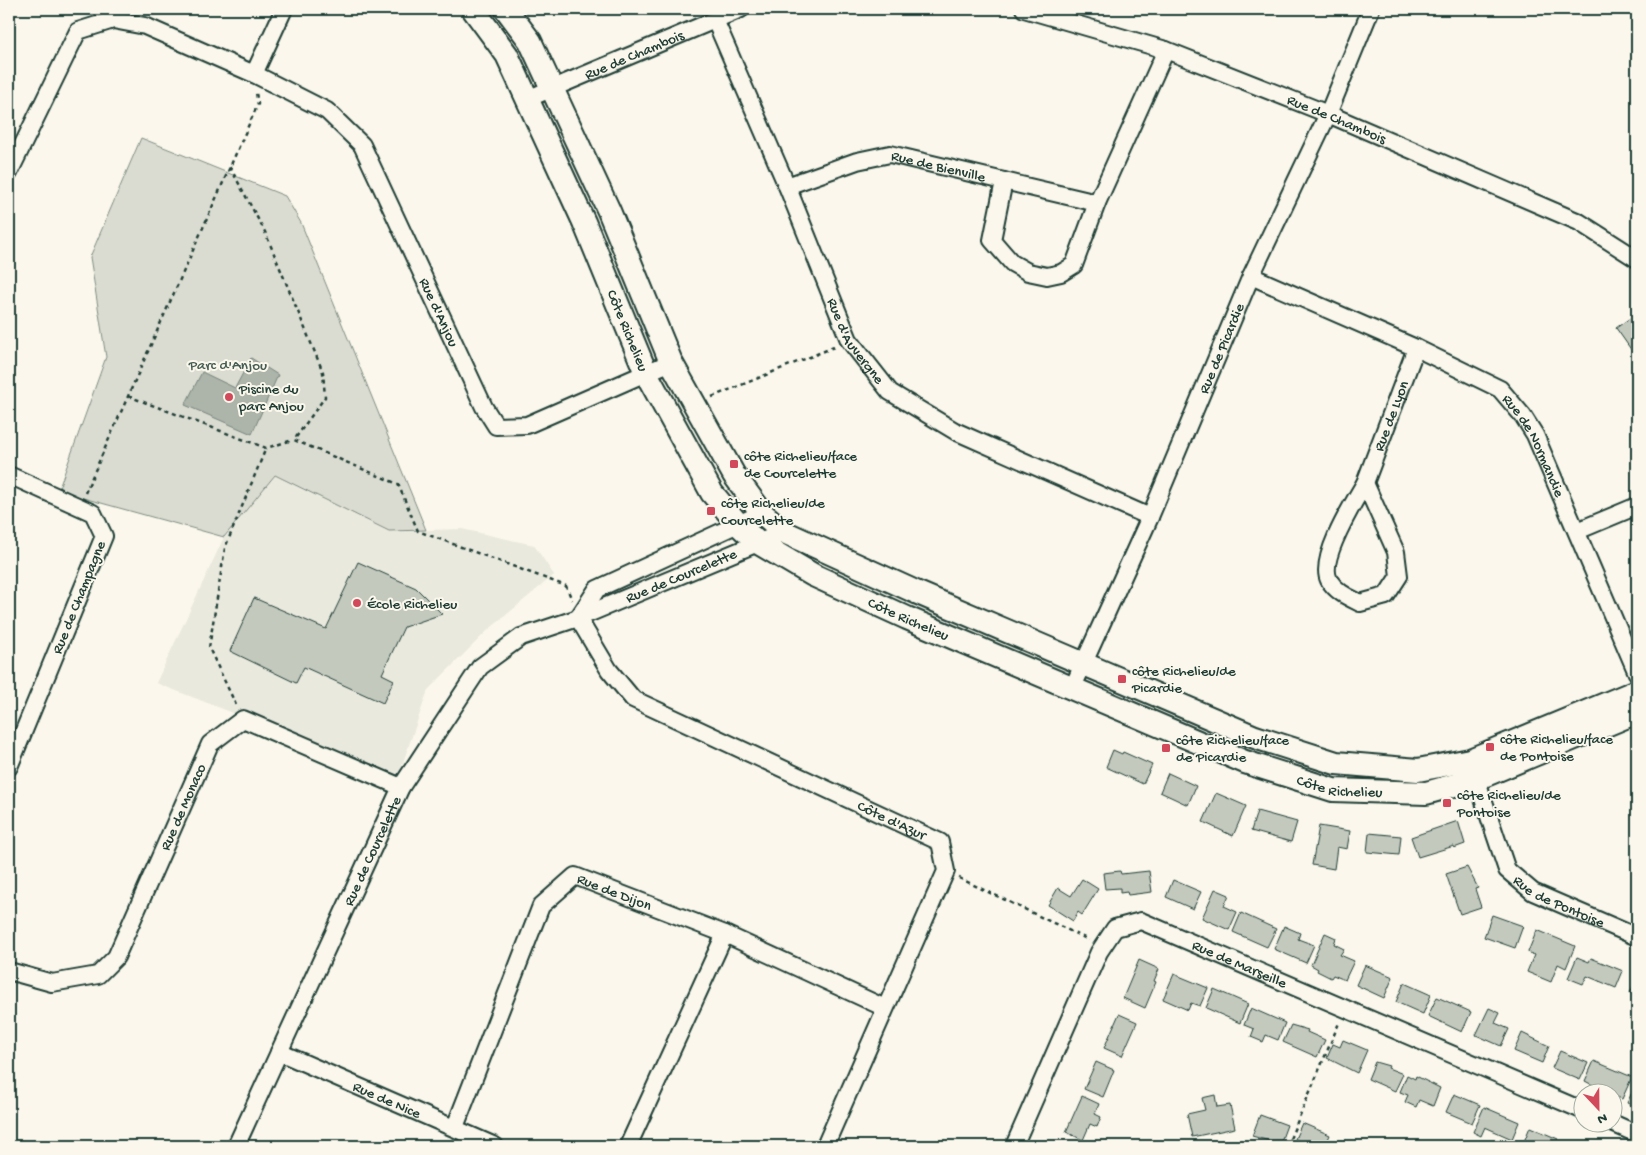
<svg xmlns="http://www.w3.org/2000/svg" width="1646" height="1155" font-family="'Gochi Hand',sans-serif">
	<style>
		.built { fill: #eae9de }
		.green { fill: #dbdcd1; stroke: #7d8c82 }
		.water { fill: #adb4aa; stroke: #74847b }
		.building { fill: #c4c9be; stroke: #1f3d34 }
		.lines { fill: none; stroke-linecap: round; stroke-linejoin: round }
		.street-casing { stroke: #1f3d34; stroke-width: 20 }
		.secondary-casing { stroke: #1f3d34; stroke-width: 26 }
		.path { stroke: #1f3d34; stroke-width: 2.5; stroke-dasharray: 4 4; stroke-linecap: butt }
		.street { stroke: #fbf7ec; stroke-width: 16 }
		.secondary { stroke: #fbf7ec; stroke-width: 22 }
		.poi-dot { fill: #d1495b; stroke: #fbf7ec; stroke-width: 2 }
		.labels { text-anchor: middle; stroke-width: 4; stroke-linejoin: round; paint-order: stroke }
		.street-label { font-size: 15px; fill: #1f3d34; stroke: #fbf7ec }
		.park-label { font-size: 15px; fill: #455d53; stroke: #fbf7ec }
		.poi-label { font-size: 15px; fill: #1f3d34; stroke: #fbf7ec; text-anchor: start }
	</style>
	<rect width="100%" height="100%" fill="#fbf7ec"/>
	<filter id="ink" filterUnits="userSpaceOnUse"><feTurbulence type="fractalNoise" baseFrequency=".02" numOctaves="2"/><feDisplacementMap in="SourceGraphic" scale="10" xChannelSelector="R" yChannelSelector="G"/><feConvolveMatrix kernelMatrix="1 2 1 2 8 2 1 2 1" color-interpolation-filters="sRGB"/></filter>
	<g filter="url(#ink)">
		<path class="built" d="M275 475 389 531 462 529 534 545 554 575 486 632 428 690 398 777 156 683 224 537Z"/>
		<path class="green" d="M141 138 285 196 301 223 426 530 389 531 275 475 224 537 58 491 106 357 90 257Z"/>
		<path class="water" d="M251 358 278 375 252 434 185 405 202 372 235 388Z"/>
		<path class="building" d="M1633 316 1637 323V358L1616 328Z
			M358 562 416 588 442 614 404 627 382 674 394 680 383 703 304 667 296 683 230 651 254 598 326 629Z
			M1113 750 1122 754 1123 752 1152 765 1143 784 1106 767Z
			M1168 773 1196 786 1188 805 1160 792Z
			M1216 793 1246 806 1233 836 1203 822Z
			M1257 811 1297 822 1291 842 1251 831Z
			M1458 821 1465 844 1454 848V846L1418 857 1411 837Z
			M1319 826 1350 831 1347 849 1337 847 1334 869 1312 865Z
			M1369 833 1401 836 1399 855 1367 852Z
			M1467 867 1478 888 1475 889 1481 907 1460 914 1446 874Z
			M1120 871 1121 874 1149 871 1152 892 1128 895 1127 892 1120 893V888L1105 889 1103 873Z
			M1082 879 1098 889 1082 915 1078 912 1073 921 1048 905 1058 888 1071 896Z
			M1173 880 1201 892 1193 909 1166 897Z
			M1215 889 1229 895 1224 906 1237 912 1229 930 1202 918Z
			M1241 913 1276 929 1267 947 1233 932Z
			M1492 915 1523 926 1515 948 1484 937Z
			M1284 926 1300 933 1298 939 1314 945 1306 963 1274 949Z
			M1537 930 1575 946 1566 968 1558 964 1551 982 1527 972 1534 955 1528 952Z
			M1325 933 1336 938 1334 944 1344 949 1340 955 1354 961 1345 980 1333 975 1331 978 1317 971 1318 969 1311 965Z
			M1577 957 1589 962 1591 958 1623 971 1616 988 1587 976 1583 984 1568 978Z
			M1139 960 1159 969 1154 981 1156 982 1145 1008 1123 998Z
			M1365 965 1393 977 1384 998 1356 985Z
			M1174 974 1208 988 1200 1006 1191 1003 1188 1010 1163 999Z
			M1637 978V996L1630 993Z
			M1404 983 1431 995 1423 1014 1396 1002Z
			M1214 989 1248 1004 1240 1023 1206 1008Z
			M1437 997 1471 1012 1462 1032 1428 1016Z
			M1251 1008 1285 1023 1278 1040 1266 1035 1263 1042 1251 1037 1254 1029 1244 1025Z
			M1489 1008 1500 1013 1495 1023 1509 1029 1501 1046 1476 1035Z
			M1119 1014 1137 1022 1122 1056 1104 1048Z
			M1291 1025 1308 1030 1307 1032 1325 1040 1317 1057 1283 1042Z
			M1522 1033 1549 1046 1542 1063 1514 1051Z
			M1343 1040 1367 1050 1357 1073 1327 1058 1333 1044 1340 1047Z
			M1560 1051 1588 1063 1580 1080 1552 1068Z
			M1594 1061 1632 1077 1622 1099 1614 1096V1092H1606L1585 1081Z
			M1096 1062 1114 1070 1103 1097 1084 1089Z
			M1375 1062 1389 1066 1388 1068 1403 1074 1395 1091 1368 1079Z
			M1407 1075 1415 1079 1416 1076 1440 1088 1433 1106 1419 1100 1416 1107 1405 1102 1408 1095 1400 1092Z
			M1637 1082V1108L1627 1103Z
			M1454 1094 1480 1105 1472 1123 1446 1112Z
			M1215 1095 1217 1107 1230 1105 1235 1128 1192 1137 1187 1114 1205 1110 1202 1098Z
			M1082 1096 1099 1104 1095 1114 1101 1117 1097 1127 1090 1124 1083 1140 1066 1132Z
			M1484 1107 1519 1122 1512 1139 1485 1127 1481 1136 1473 1132Z
			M1260 1115 1287 1125 1280 1144 1252 1136Z
			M1302 1123 1330 1135 1325 1146H1305L1306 1144 1295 1139Z
			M1530 1127 1558 1139 1555 1146H1528L1523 1144Z"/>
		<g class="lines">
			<g class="street-casing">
				<g id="street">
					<path id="s1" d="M1024 9 1166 50 1328 114 1579 222 1637 259"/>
					<path id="s2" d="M715 20 787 186 849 340 890 392 955 431 1150 517"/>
					<path d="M254 74 284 9"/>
					<path id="s3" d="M527 99 741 9"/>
					<path id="s4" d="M9 173 78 31 113 20 145 26 254 74 327 111 362 145 484 407 496 426 527 425 671 362"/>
					<path d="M1004 181 992 240 1012 263 1028 272 1047 276 1061 273 1074 265 1097 203 1166 50"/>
					<path id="s5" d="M787 186 857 161 890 154 1097 203"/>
					<path id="s6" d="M1251 276 1416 348 1500 389 1523 416 1535 435 1637 673"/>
					<path d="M9 475 93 513 104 536 9 767"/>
					<path d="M1365 483 1396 552 1399 576 1386 596 1360 603C1348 597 1336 592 1329 580 1318 559 1354 502 1365 483Z"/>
					<path id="s7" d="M1365 483 1416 348"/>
					<path d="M1577 531 1637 506"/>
					<path id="s8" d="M578 618 609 670 633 699 940 842 946 871 825 1146"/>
					<path d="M578 618 597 589 762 513"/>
					<path id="s9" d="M1072 689 1150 517 1251 276 1328 114 1371 9"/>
					<path id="s10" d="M1473 769 1507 870 1533 892 1637 937"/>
					<path id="s11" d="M9 971 52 983 98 975 116 957 210 744 243 719 401 787"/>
					<path id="s12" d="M279 1052 495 1146"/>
					<path d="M1610 1122 1637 1134"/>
					<path id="s13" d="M455 1127 541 906 575 876 725 934 885 1008"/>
					<path id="s14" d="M236 1146 401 787 480 667 521 637 578 618 784 532"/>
					<path d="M628 1146 725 934"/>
					<path id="s15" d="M1014 1146 1099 952 1115 928 1141 921 1584 1111"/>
				</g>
			</g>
			<g class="secondary-casing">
				<g id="secondary">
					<path id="s16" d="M473 9 507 55 584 222 646 373 712 493 738 524 757 542 813 575 907 618 1245 762 1333 790 1426 793 1476 779 1637 712"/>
					<path d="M506 9 530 41 609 211 671 362 734 475 762 513 784 532 918 593 1255 737 1336 763 1418 770 1470 760 1637 691"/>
				</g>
			</g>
			<path class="path" d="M230 167 265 232 323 372 325 397 294 440 398 484 418 531 566 586 572 600
				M128 396 266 448 293 440
				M712 397 834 347
				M85 493 258 104 256 93
				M236 705 209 648 225 548 266 448
				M959 878 1089 940
				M1287 1146 1339 1023"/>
			<use href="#street" class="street"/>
			<use href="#secondary" class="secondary"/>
		</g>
	</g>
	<g class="poi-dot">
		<circle cx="229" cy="397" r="5"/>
		<rect x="729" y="459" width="10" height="10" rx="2.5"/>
		<rect x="706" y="506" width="10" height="10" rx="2.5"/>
		<circle cx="357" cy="603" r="5"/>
		<rect x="1117" y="674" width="10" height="10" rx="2.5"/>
		<rect x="1485" y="742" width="10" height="10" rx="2.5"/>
		<rect x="1161" y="743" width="10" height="10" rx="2.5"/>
		<rect x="1442" y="798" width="10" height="10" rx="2.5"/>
	</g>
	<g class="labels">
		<g class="street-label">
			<text dy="5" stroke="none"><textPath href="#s3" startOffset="116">Rue de Chambois</textPath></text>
			<text dy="5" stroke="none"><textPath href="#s1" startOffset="332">Rue de Chambois</textPath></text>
			<text dy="5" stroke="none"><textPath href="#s5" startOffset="158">Rue de Bienville</textPath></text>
			<text dy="5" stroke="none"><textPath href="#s4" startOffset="661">Rue d'Anjou</textPath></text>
			<text dy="5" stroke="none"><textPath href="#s16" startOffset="358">Côte Richelieu</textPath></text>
			<text dy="5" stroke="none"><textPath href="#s2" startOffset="351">Rue d'Auvergne</textPath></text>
			<text dy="5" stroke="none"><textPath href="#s9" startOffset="372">Rue de Picardie</textPath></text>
			<text dy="5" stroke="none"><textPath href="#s7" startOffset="72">Rue de Lyon</textPath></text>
			<text dy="5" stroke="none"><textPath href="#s6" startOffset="340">Rue de Normandie</textPath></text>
			<text dy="5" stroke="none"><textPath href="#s14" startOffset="761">Rue de Courcelette</textPath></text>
			<text transform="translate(78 597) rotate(-68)" y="5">Rue de Champagne</text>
			<text dy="5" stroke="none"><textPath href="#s16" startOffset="778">Côte Richelieu</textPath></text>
			<text dy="5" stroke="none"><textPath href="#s16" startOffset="1242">Côte Richelieu</textPath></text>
			<text dy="5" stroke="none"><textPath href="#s11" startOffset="281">Rue de Monaco</textPath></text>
			<text dy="5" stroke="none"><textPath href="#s8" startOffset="384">Côte d'Azur</textPath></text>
			<text dy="5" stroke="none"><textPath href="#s14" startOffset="325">Rue de Courcelette</textPath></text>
			<text dy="5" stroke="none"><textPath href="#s13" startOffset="325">Rue de Dijon</textPath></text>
			<text dy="5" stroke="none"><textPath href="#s10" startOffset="168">Rue de Pontoise</textPath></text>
			<text dy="5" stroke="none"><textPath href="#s15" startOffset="375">Rue de Marseille</textPath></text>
			<text dy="5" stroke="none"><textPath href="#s12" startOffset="118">Rue de Nice</textPath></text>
		</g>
		<g class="park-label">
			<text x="228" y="369">Parc d'Anjou</text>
		</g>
		<g class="poi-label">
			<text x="239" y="393">Piscine du<tspan x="239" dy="17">parc Anjou</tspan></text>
			<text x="744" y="460">côte Richelieu/face<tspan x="744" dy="17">de Courcelette</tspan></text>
			<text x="721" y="507">côte Richelieu/de<tspan x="721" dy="17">Courcelette</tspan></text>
			<text x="367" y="608">École Richelieu</text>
			<text x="1132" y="675">côte Richelieu/de<tspan x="1132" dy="17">Picardie</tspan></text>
			<text x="1500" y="743">côte Richelieu/face<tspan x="1500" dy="17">de Pontoise</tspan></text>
			<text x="1176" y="744">côte Richelieu/face<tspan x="1176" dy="17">de Picardie</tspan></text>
			<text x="1457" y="799">côte Richelieu/de<tspan x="1457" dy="17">Pontoise</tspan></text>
		</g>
	</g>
	<rect width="1646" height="1155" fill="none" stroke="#fbf7ec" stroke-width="30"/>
	<rect x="15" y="15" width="1616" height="1125" fill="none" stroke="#1f3d34" stroke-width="2" filter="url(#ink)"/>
	<g transform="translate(1598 1108) rotate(158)"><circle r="24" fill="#fbf7ec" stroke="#a3ada2"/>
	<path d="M0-4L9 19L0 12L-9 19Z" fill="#d1495b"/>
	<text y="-8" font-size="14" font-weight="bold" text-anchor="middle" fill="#1f3d34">N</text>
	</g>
</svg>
